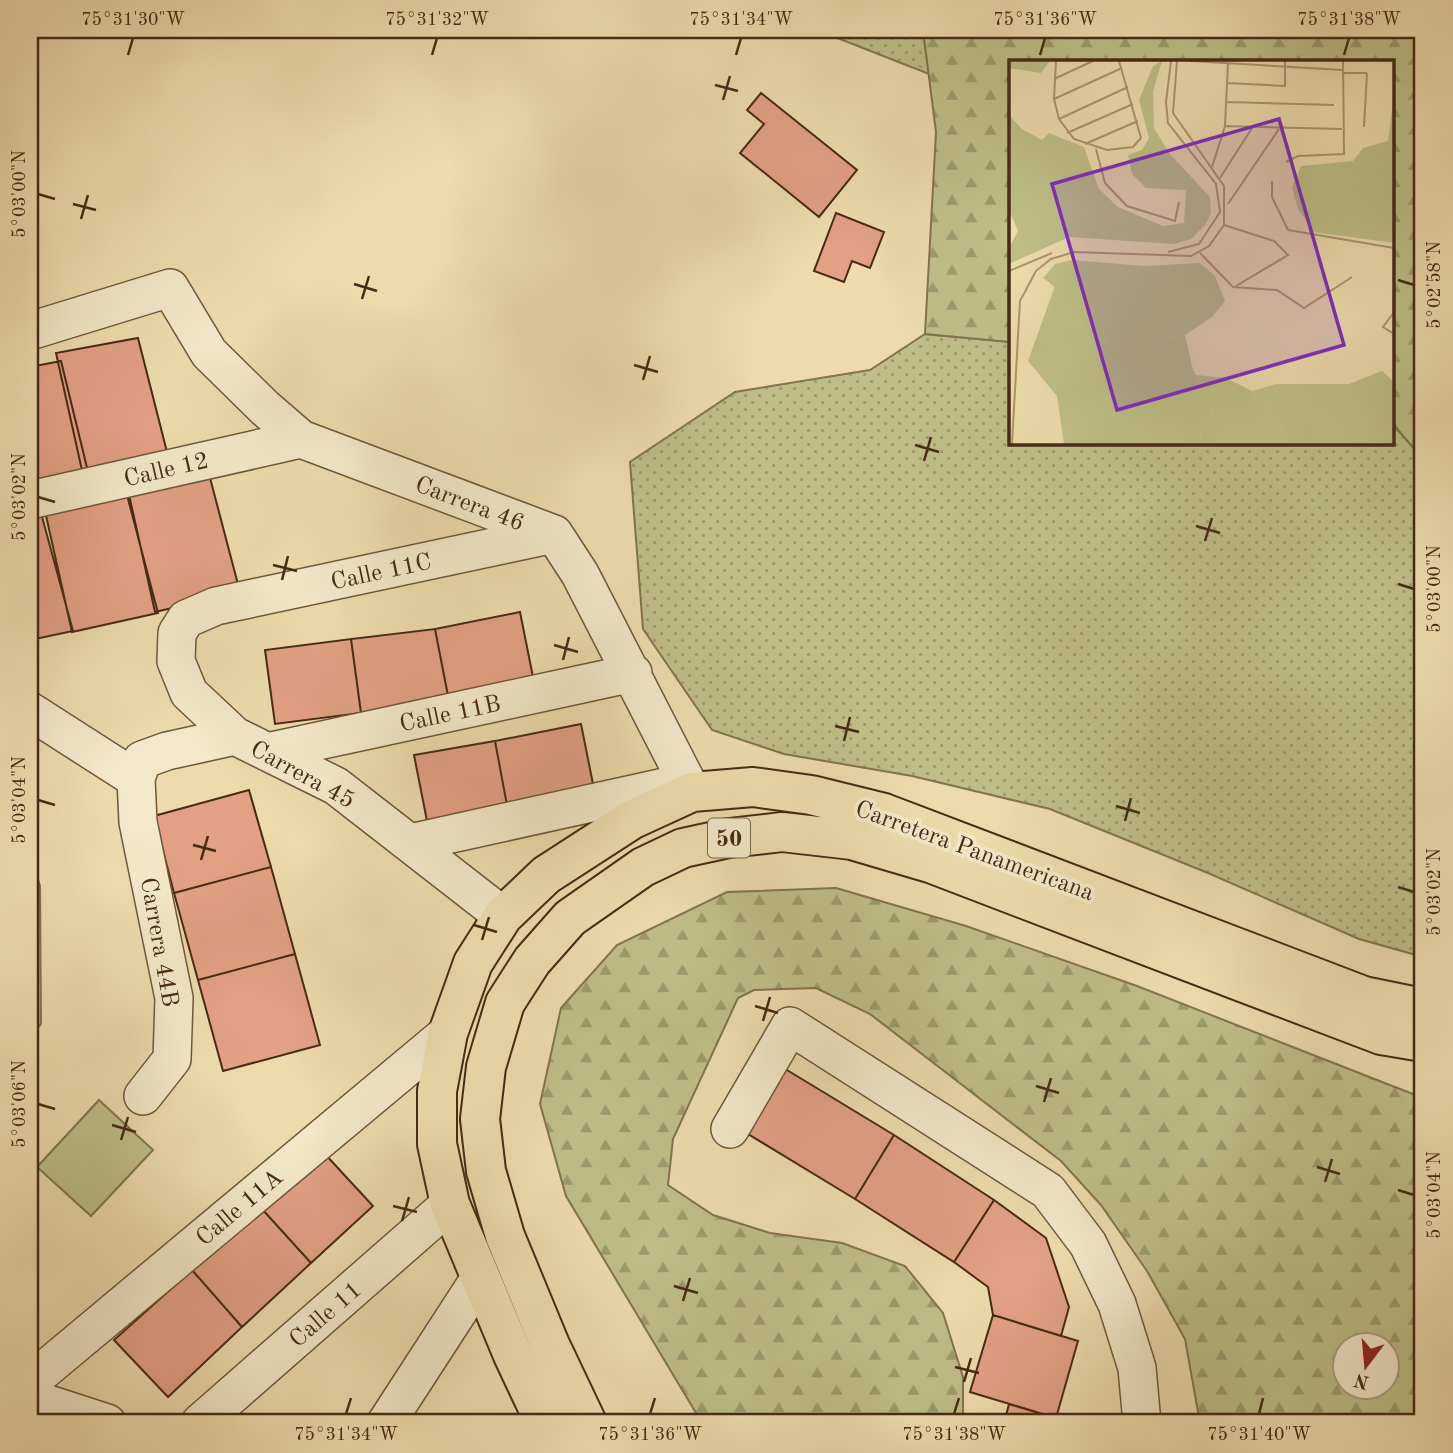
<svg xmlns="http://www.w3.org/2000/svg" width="1453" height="1453" font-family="'Old Standard TT',serif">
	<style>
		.grass { fill: url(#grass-dots); stroke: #82744e; stroke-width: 2 }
		.forest { fill: url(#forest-firs); stroke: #82744e; stroke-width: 2; fill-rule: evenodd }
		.garden { fill: #bebe86; stroke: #82744e; stroke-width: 2 }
		.building { fill: #e2a084; stroke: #472a16; stroke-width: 2 }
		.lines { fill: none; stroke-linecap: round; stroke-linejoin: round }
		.minor-casing { stroke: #70563c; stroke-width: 40 }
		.highway-casing { stroke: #472a16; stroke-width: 42 }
		.minor { stroke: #f3e8c9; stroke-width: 37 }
		.highway { stroke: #eddbac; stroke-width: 38 }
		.ticks { fill: none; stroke: #472a16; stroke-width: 2.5 }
		.labels { text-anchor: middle; stroke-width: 7; stroke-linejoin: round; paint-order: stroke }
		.shield { fill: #f3e8c9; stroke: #7b634c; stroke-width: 2 }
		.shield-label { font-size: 23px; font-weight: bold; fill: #472a16 }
		.street-label { font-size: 24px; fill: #472a16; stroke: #f3e8c9 }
		.inset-road { fill: none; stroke: #ab9470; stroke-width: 2 }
		.view { fill: #7b2cbf; fill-opacity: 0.15; stroke: #7b2cbf; stroke-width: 3.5 }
		.inset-edge { fill: none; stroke: #472a16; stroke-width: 3.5 }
		.neatline { fill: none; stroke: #472a16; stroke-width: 2.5 }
		.ticks-label { font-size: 18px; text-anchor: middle; fill: #472a16 }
	</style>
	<defs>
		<pattern id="grass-dots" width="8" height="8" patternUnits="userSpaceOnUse" patternTransform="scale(1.75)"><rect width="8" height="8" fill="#bebe86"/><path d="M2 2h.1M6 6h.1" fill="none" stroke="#9c9b6d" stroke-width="1.8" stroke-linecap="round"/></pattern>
		<pattern id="forest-firs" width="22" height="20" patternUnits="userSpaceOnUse" patternTransform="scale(1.75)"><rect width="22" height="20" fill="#bebe86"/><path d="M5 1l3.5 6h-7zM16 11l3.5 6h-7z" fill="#9c9b6d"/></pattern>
	</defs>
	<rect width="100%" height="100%" fill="#eddbac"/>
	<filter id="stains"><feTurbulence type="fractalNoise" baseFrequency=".00286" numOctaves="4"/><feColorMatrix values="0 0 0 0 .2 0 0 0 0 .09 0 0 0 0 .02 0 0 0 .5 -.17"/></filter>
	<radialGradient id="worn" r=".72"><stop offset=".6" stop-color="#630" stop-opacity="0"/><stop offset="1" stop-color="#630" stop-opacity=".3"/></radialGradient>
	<path class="grass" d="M817 30H923L929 74Z
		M925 334 1010 342V443H1392V423L1423 459V957L1359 939 1208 873 1050 809 912 776 784 754 712 730 643 629 630 462 735 392 870 370Z"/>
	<path class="forest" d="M923 30H1423V459L1392 423V61H1010V342L925 334 936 132Z
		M30 855 40 886 41 1024 30 1037Z
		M836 888 966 926 1137 986 1423 1098V1423H1200L1185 1339 1147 1271 1101 1205 1061 1161 870 1014 816 988 754 990 738 998 673 1139 668 1185 713 1215 770 1233 842 1243 905 1266 943 1313 963 1377V1423H702L566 1196 540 1104 561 1008 617 945 727 892ZM1344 1344H1386V1386H1344Z"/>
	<path class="garden" d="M99 1100 153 1150 91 1216 37 1167Z"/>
	<path class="building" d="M761 93 857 170 819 217 740 153 764 124 747 110Z
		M836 213 884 232 870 268 852 261 844 282 814 271Z
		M138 338 168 456 83 475 56 353Z
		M61 361 90 480 30 493V367Z
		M209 474 240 592 155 612 128 490Z
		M127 495 158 613 72 632 45 511Z
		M41 513 73 631 30 640V515Z
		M520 612 535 687 449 701 435 629Z
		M435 629 449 701 361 713 351 639Z
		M351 639 361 713 275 724 265 650Z
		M581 724 596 799 509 816 495 741Z
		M495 741 509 816 429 831 414 755Z
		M249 790 271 867 174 893 154 816Z
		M271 867 295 954 198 980 174 893Z
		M295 954 320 1045 223 1071 198 980Z
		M782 1067 894 1135 855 1199 743 1131Z
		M894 1135 994 1200 954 1262 855 1199Z
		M324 1153 373 1206 311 1263 262 1209Z
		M994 1200 1046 1238 1069 1307 1061 1336 993 1315 988 1287 954 1262Z
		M262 1209 311 1263 242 1327 192 1270Z
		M192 1270 242 1327 168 1397 114 1340Z
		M993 1315 1078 1341 1056 1418 970 1392Z
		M1009 1404 1056 1418 1074 1423H1004Z"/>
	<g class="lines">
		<g class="minor-casing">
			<path id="minor" d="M30 331 170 288 209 353 265 408 301 439 554 534 580 574 692 792
				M30 500 301 439
				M30 711 136 779
				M267 752 633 673
				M410 843 687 782
				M503 916 336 786 235 736 189 693 176 661 177 633 186 619 216 606 554 534
				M143 1096 172 1059 174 998 138 822 136 779 142 760 167 751 235 736
				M730 1129 790 1026 1048 1191 1088 1244 1117 1304 1137 1368 1142 1423
				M30 1382 448 1033
				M30 1398 107 1423
				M200 1423 450 1204
				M386 1423 480 1278"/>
		</g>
		<g class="highway-casing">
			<path id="highway" d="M545 1423 513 1355 450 1204 437 1144V1091L448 1033 473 963 503 916 546 875 631 820 692 792 753 787 811 795 884 813 1364 996 1423 1008
				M587 1423 550 1345 505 1236 486 1171 480 1119 486 1067 505 1003 532 961 570 918 643 867 683 848 729 838 782 832 852 840 930 863 1381 1035 1423 1042"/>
		</g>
		<use href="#minor" class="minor"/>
		<use href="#highway" class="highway"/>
	</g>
	<path class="ticks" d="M128 55 133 38M432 55 437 38M736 55 741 38M1040 55 1045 38M1344 55 1349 38M715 85 738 91M723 100 730 76M38 194 55 199M73 204 96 210M81 219 88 195M1398 280 1414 285M354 284 377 291M362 299 369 276M634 365 658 372M643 380 650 356M915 445 939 452M924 461 931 437M38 497 55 502M1196 526 1220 533M1205 541 1212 518M273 565 297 571M282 580 288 556M1398 584 1414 589M554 645 578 652M563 660 569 637M835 726 859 732M844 741 850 717M38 800 55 805M1116 806 1140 813M1125 821 1131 798M193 845 216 851M201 860 208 836M1398 887 1414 892M474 925 497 932M482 940 489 917M755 1006 778 1013M763 1021 770 997M1036 1086 1059 1093M1044 1102 1051 1078M38 1104 55 1109M112 1125 136 1132M121 1140 128 1117M1317 1167 1340 1174M1325 1182 1332 1159M1398 1190 1414 1195M393 1206 417 1212M402 1221 409 1197M674 1286 698 1293M683 1301 690 1278M955 1367 979 1373M964 1382 971 1358M346 1414 351 1398M650 1414 655 1398M954 1414 959 1398M1259 1414 1263 1398"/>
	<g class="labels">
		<rect class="shield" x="708" y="818.5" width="42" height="39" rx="5"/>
		<g class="shield-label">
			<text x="729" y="846">50</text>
		</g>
		<g class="street-label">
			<text transform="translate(166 469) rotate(-13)" y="8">Calle 12</text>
			<text transform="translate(470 503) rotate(21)" y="8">Carrera 46</text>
			<text transform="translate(381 571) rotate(-12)" y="8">Calle 11C</text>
			<text transform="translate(450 713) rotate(-12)" y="8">Calle 11B</text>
			<text transform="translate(303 774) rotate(29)" y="8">Carrera 45</text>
			<text transform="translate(975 850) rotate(20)" y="8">Carretera Panamericana</text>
			<text transform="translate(160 942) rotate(80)" y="8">Carrera 44B</text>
			<text transform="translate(239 1207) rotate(-40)" y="8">Calle 11A</text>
			<text transform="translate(325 1314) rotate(-41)" y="8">Calle 11</text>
		</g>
	</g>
	<g transform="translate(1009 60)">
		<rect width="385" height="385" fill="#eddbac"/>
		<path d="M63 200 135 206 191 203 206 216 216 241 203 257 176 275 141 281 123 297 64 263 46 227 34 218 46 204ZM187 315 217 318 243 331 283 384H193L191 375 204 355Z" fill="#bebe86"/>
		<path d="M0 1H41L32 13 0 8ZM153 1 144 31 145 68 160 93 201 137 202 153 196 165 182 179 165 184 60 177 0 204V188L9 171 0 150V55L13 69 33 80 40 73 75 87 90 129 109 147 154 166 175 163 177 130 137 128 123 114 119 95 133 90 140 78 130 40 144 6ZM385 35V183L305 172 289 149 283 127 292 106 344 101 354 88 379 81ZM46 226 64 263 123 297 141 281 176 275 183 306 204 355 191 375 193 384H55L48 336 19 301ZM373 311 385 322V384H283L243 331 267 324H340Z" fill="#bebe86"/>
		<path class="inset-road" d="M47 1 45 39 50 59 65 79 98 90 124 87 132 78 110 1M181 1 334 10M334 13H358M45 19 84 1M218 23 276 26V1M45 39 113 8M217 42 325 45M50 59 119 27M216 66 333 69M355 67 358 13M58 73 124 44M76 84 129 61M87 89 96 123 118 146 166 161 170 142M277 102 289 96 335 94 334 1M203 107 216 66 219 3M211 118 243 68M263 121V137L279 170M219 144 270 69M215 165 265 181 279 195 227 226M279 170 385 188M159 192 190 184 211 152 207 124 159 63 157 42 162 1M191 193 224 227 268 230 295 248 343 217M0 211 43 193M385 252 374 267 385 274M3 384 11 241 27 211 42 199 65 192 182 196 200 186 215 165V126L164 53 168 1"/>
		<path class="view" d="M270 59 335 285 108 350 43 124Z"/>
		<rect width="385" height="385" class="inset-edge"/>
	</g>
	<rect width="1453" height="1453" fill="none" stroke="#eddbac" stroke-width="77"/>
	<g transform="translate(1366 1366) rotate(196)"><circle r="33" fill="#f3e8c9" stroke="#ae9c81" stroke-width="2"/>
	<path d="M0-5L12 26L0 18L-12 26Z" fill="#8f2418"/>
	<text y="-10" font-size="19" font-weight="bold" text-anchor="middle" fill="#472a16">N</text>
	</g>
	<rect x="38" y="38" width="1376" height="1376" class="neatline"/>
	<g class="ticks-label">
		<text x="133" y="25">75°31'30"W</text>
		<text x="437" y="25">75°31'32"W</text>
		<text x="741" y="25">75°31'34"W</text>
		<text x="1045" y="25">75°31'36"W</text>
		<text x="1349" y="25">75°31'38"W</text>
		<text transform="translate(19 194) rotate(-90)" y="6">5°03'00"N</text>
		<text transform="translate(1434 285) rotate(-90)" y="6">5°02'58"N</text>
		<text transform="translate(19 497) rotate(-90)" y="6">5°03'02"N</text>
		<text transform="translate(1434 589) rotate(-90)" y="6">5°03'00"N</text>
		<text transform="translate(19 800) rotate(-90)" y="6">5°03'04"N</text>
		<text transform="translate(1434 892) rotate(-90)" y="6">5°03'02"N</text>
		<text transform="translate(19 1104) rotate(-90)" y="6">5°03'06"N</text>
		<text transform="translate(1434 1195) rotate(-90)" y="6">5°03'04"N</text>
		<text x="346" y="1440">75°31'34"W</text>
		<text x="650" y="1440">75°31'36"W</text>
		<text x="954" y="1440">75°31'38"W</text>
		<text x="1259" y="1440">75°31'40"W</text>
	</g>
	<rect width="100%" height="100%" filter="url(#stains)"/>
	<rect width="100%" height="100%" fill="url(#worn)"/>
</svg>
